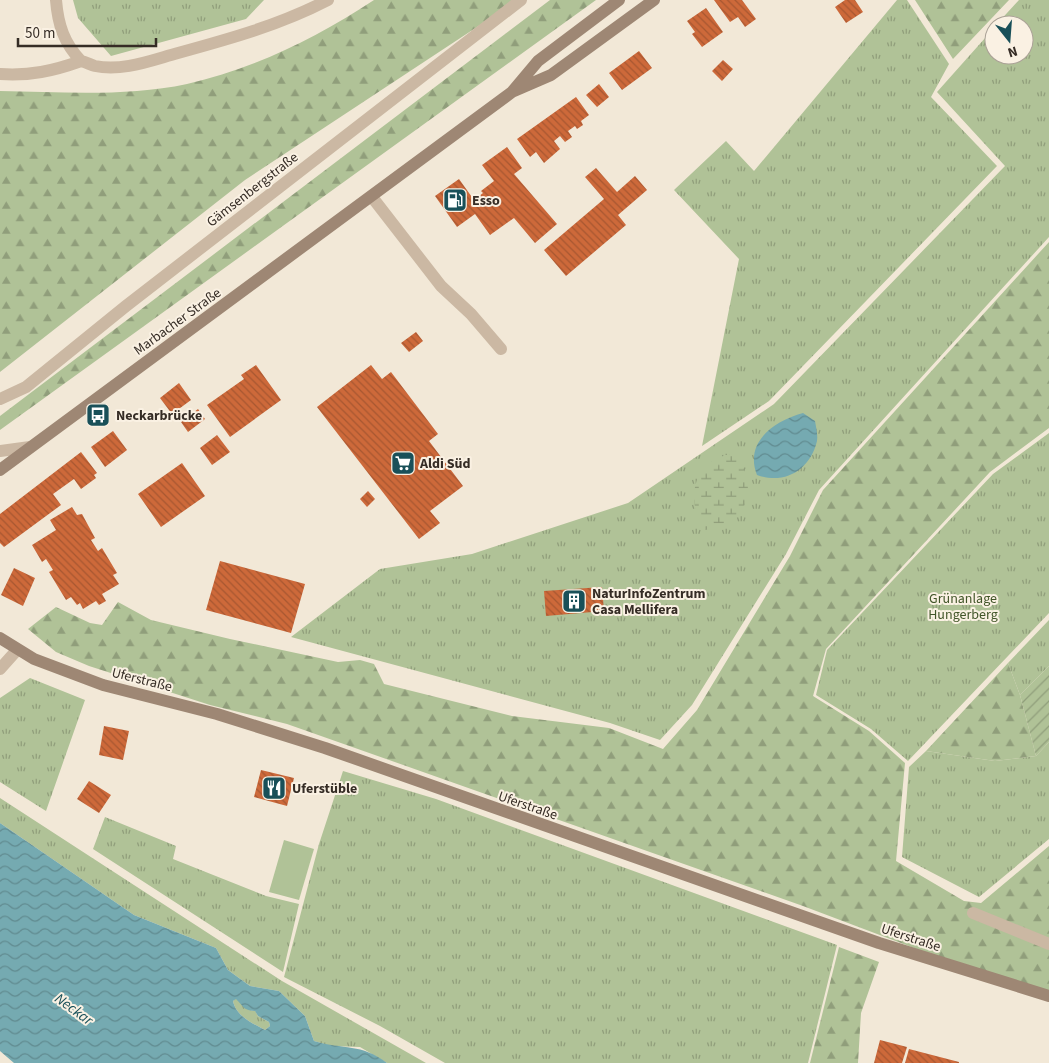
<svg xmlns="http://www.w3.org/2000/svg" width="1049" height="1063" font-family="'Source Sans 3',sans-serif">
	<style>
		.grass { fill: url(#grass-tufts) }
		.forest { fill: url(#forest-firs) }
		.wetland { fill: url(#wetland-marsh) }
		.garden { fill: url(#garden-furrows) }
		.pitch { fill: #b0c297 }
		.water { fill: url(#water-waves); fill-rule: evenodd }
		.building { fill: url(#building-back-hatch) }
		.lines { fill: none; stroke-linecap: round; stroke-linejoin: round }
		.street { stroke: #cbb8a3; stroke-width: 12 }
		.secondary { stroke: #9e8774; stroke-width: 12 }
		.labels { text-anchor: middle; stroke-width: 4; stroke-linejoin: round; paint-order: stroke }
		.street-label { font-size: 14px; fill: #352c25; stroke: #faf1e3 }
		.poi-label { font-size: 14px; font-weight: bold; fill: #352c25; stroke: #faf1e3; text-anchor: start }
		.park-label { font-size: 14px; fill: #415528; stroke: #faf1e3 }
		.water-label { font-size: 15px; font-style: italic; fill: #195059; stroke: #faf1e3 }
	</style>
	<defs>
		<pattern id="grass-tufts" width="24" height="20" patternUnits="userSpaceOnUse" patternTransform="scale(1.25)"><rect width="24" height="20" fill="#b0c297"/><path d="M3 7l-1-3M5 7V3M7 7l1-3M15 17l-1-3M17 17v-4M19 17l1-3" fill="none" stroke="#909e7b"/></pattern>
		<pattern id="forest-firs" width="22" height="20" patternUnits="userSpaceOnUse" patternTransform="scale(1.25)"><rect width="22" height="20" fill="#b0c297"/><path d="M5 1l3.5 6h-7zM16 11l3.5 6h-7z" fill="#909e7b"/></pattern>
		<pattern id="wetland-marsh" width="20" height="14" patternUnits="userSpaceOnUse" patternTransform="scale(1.25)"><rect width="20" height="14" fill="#b0c297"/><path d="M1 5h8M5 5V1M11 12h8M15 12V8" fill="none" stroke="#909e7b"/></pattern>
		<pattern id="garden-furrows" width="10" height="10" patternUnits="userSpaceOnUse" patternTransform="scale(1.25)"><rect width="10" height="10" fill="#b0c297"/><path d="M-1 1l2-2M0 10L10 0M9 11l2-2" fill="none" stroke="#909e7b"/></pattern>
		<pattern id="water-waves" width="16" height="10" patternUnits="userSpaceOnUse" patternTransform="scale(1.25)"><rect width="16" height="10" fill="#75aab1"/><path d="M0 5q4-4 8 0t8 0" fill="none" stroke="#618b90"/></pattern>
		<pattern id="building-back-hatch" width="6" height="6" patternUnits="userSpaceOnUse" patternTransform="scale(1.25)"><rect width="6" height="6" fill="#cd693a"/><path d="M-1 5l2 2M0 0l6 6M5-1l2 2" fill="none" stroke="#a75731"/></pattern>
	</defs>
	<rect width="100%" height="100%" fill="#f2e8d7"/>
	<path class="grass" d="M73 0H264L246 19 111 56 78 18Z
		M897 0H907L949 64 931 97 997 166 769 401 702 446 739 259 674 190 726 141 754 171Z
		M1019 0H1049V237L819 490 786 554 692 705 660 740 610 723 291 637 380 569 472 554 628 503 774 404 1005 166 937 92 994 28V55H1024V25H996Z
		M1049 433V613L908 761 871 729 816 695 827 650 993 474Z
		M1049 620V666L1020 695 1008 663Z
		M30 678 85 700 46 811 0 782V698Z
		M1049 742V839L979 897 902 857 909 767 926 751 995 761 1036 756Z
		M343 771 436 799 837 945 808 1063H445L380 1026 284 977 319 844Z
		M0 798 282 981 426 1063H387L360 1047 331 1046 314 1041 305 1016 279 991 250 986 228 970 216 948 134 915 0 823Z
		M105 817 176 846 173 859 266 896 299 904 283 972 93 849Z
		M236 998 252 1011 255 1010 258 1016 269 1022 270 1026 265 1030C252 1023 236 1016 233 1001Z"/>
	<path class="forest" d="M374 0H518L245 180 0 372V91C61 92 126 97 187 84 254 69 316 38 374 0Z
		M550 0H596L0 430V416Z
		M915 0H1009L953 59Z
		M1049 242V428L990 472 826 649 813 696 869 731 905 763 896 861 964 901 981 903 1049 846V999L803 906 287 724 210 705 89 666 56 652 28 629 56 607 90 623 102 625 118 602 151 620 230 639 338 662 360 660 374 664 384 684 512 716 609 728 663 749 697 710 790 556 823 490Z
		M1008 663 1020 695 1036 756 995 761 926 751Z
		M839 947 879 962 861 1013 858 1063H810Z"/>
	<path class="wetland" d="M725 455H735C760 487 748 525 705 530 692 514 689 484 705 467 709 462 719 458 725 455Z"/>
	<path class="garden" d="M1049 666V742L1036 756 1020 695Z"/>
	<path class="pitch" d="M284 840 314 849 299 900 269 892Z"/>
	<path class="water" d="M803 413 815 421C816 427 818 435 817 441 810 470 785 485 757 475 744 442 774 421 803 413Z
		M0 823 134 915 216 948 228 970 250 986 279 991 305 1016 314 1041C344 1050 361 1043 387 1063H14L0 1051ZM236 999C243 1006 244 1011 255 1011L258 1016 269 1022 270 1026 265 1030C252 1023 236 1016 233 1001Z"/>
	<path class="building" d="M714 0H742L756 19 745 27 738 17 730 22Z
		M845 0H855L863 12 846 23 835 7Z
		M706 8 723 32 702 47 692 34 695 32 687 21Z
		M639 51 652 68 622 90 609 73Z
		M723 60 733 69 722 81 712 71Z
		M599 84 609 97 597 107 586 95Z
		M576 97 589 115 581 121 583 125 577 129 575 126 568 131 572 137 565 142 560 136 554 141 560 149 544 163 536 152 530 157 517 139Z
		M507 147 522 168 514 174 557 224 535 243 514 218 490 235 475 214 457 227 435 196 459 179 474 200 483 193 481 191 494 181 482 165Z
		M596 168 617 192 635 176 647 190 618 215 626 225 566 276 544 250 604 199 585 177Z
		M416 332 423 341 409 352 401 343Z
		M256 365 281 400 230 437 207 405 244 379 241 375Z
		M371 365 382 379 391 372 438 434 429 441 463 486 430 511 440 523 419 539 317 407Z
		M179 383 191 400 172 414 160 398Z
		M198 409 205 419 188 432 181 422Z
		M113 431 127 450 105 467 91 447Z
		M217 435 230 452 212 465 200 448Z
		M81 452 97 473 94 475 96 478 81 489 74 479 53 494 61 505 4 547 0 543V514Z
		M182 463 205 496 161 527 138 494Z
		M368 491 375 499 367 507 360 499Z
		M72 507 77 515 82 514 95 538 91 540 98 551 102 548 117 573 113 575 119 584 102 594 106 601 99 605 96 601 83 609 80 603 77 605 71 597 66 600 49 572 53 570 46 559 42 562 32 545 56 530 50 520Z
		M220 561 305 584 291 633 206 610Z
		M14 568 35 578 23 606 1 595Z
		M602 587 604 611 546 616 544 591Z
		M104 726 129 731 123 760 99 755Z
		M261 770 294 778 287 806 254 797Z
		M89 781 111 795 99 813 77 799Z
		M880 1040 907 1047 902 1063H874Z
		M909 1049 959 1062V1063H905Z"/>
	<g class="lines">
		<path class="street" d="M56 0C58 25 64 43 81 61
			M0 74C30 76 53 71 81 61 86 62 91 65 95 66 122 72 152 60 178 53 229 39 280 25 328 0
			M372 197 441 286 471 314 501 349
			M0 399 26 387 126 306 521 0
			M0 451 30 447
			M0 669 17 650
			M973 913 1049 944"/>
		<path class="secondary" d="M514 91 551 75 654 0
			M0 470 512 92 538 61 619 0
			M0 638 34 659 103 685 217 714 325 748 879 943 1049 996"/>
	</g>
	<defs>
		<g id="fuel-square" transform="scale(1.25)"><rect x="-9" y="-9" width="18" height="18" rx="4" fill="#195059" stroke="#faf1e3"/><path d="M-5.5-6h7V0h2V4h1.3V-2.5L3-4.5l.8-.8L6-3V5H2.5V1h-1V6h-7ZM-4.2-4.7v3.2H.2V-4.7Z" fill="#fff"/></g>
		<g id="bus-square" transform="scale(1.25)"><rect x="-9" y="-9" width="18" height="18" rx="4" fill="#195059" stroke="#faf1e3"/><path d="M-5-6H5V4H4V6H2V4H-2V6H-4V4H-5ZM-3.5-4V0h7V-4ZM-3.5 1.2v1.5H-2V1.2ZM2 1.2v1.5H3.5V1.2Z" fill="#fff"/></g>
		<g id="supermarket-square" transform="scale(1.25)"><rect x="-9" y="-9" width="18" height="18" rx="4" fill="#195059" stroke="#faf1e3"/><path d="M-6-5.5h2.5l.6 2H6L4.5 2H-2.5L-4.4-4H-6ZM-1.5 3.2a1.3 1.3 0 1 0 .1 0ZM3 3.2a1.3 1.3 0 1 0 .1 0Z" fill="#fff"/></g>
		<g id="building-square" transform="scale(1.25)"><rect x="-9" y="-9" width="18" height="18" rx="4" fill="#195059" stroke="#faf1e3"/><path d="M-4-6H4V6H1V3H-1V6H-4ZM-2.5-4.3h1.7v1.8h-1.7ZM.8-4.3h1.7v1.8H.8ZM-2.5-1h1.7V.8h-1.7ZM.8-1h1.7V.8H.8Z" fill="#fff"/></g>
		<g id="restaurant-square" transform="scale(1.25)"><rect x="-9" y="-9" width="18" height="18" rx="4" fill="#195059" stroke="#faf1e3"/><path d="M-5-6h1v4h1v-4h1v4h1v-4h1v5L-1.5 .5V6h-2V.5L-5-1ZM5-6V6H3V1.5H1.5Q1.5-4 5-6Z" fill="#fff"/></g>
	</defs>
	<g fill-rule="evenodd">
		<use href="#fuel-square" x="455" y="200"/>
		<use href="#bus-square" x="98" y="415"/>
		<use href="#supermarket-square" x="403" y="463"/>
		<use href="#building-square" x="574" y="601"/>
		<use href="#restaurant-square" x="274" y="788"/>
	</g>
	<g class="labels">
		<g class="street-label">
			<text transform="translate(252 189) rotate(-38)" y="5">Gämsenbergstraße</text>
			<text transform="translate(177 321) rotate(-36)" y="5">Marbacher Straße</text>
			<text transform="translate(142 679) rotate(14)" y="5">Uferstraße</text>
			<text transform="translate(528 805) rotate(19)" y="5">Uferstraße</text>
			<text transform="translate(911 937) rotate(18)" y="5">Uferstraße</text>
		</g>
		<g class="poi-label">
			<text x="472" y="205">Esso</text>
			<text x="116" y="420">Neckarbrücke</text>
			<text x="420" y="468">Aldi Süd</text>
			<text x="592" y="598">NaturInfoZentrum<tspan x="592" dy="16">Casa Mellifera</tspan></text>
			<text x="292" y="793">Uferstüble</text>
		</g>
		<g class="park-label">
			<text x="963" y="603">Grünanlage<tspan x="963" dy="16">Hungerberg</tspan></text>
		</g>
		<g class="water-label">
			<text transform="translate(74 1009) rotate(36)" y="5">Neckar</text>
		</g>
	</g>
	<g transform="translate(1009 40) rotate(163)"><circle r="24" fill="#faf1e3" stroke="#aba297"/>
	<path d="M0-4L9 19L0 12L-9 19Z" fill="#195059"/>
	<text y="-8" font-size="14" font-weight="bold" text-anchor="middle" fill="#352c25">N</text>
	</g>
	<path d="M18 38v8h138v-8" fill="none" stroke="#352c25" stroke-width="2.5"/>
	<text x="25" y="38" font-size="15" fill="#352c25" stroke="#faf1e3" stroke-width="4" paint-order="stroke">50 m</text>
</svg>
